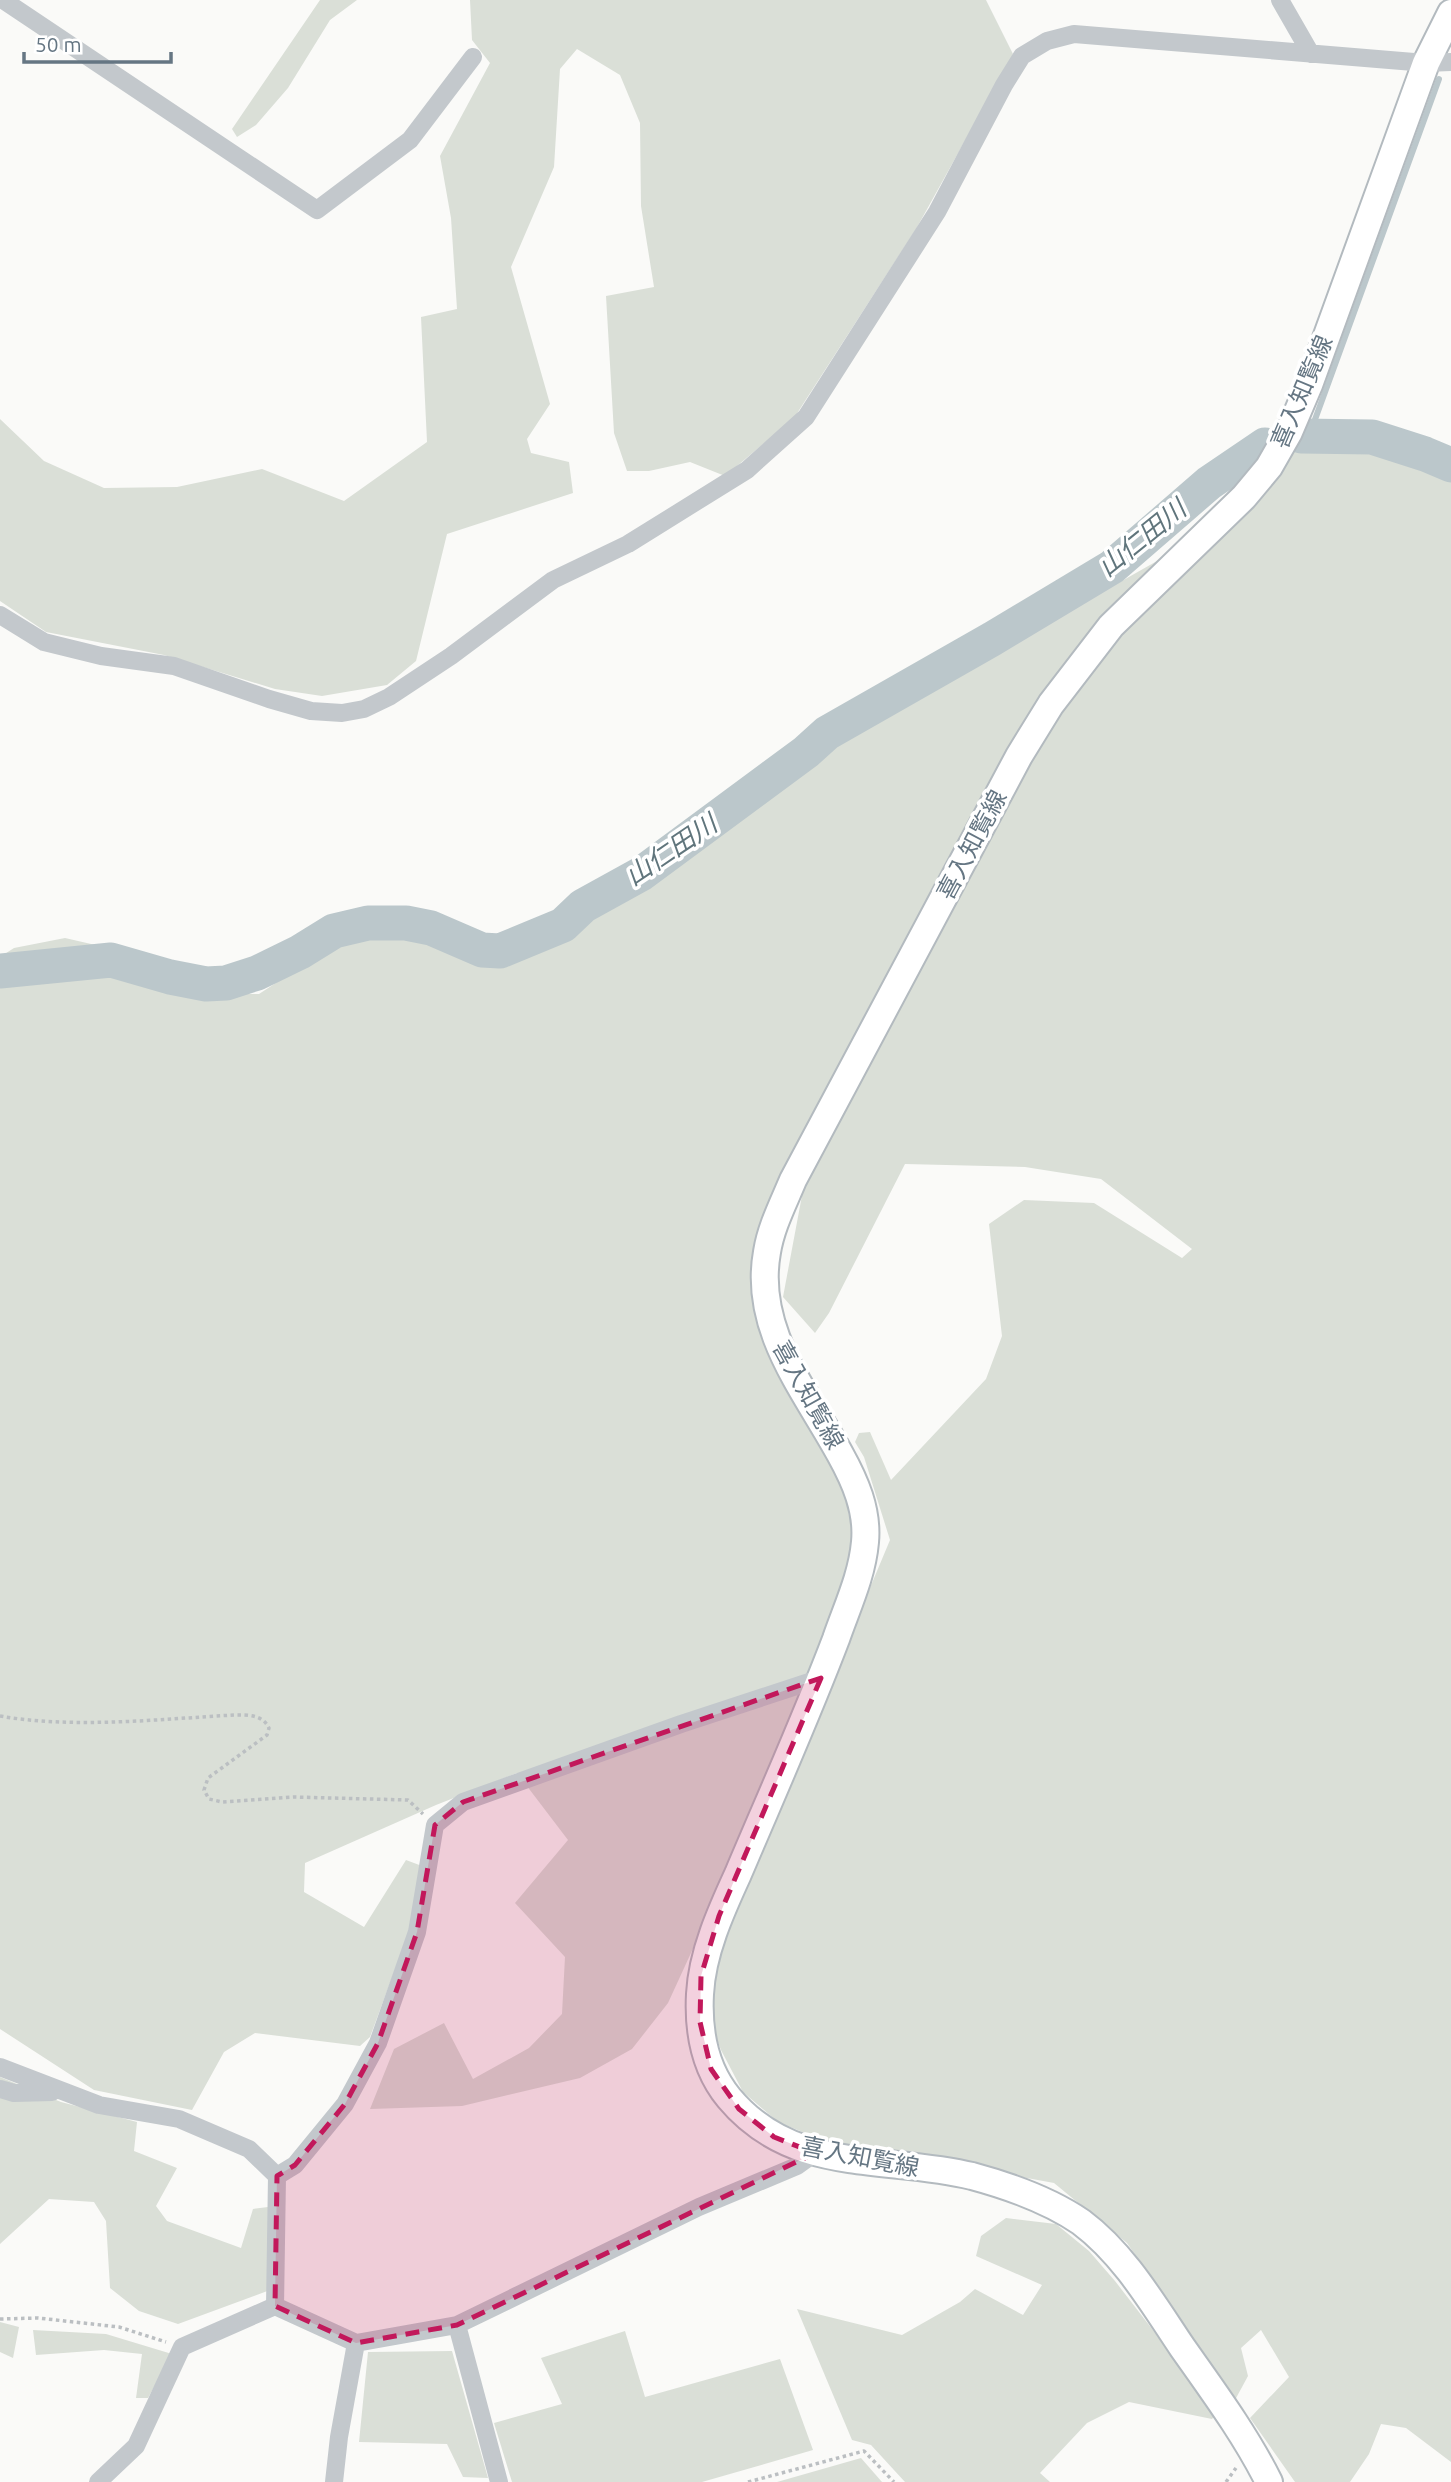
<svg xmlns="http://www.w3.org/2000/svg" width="1451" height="2482" font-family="Ubuntu,'Noto Sans JP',sans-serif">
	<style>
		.green { fill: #dadfd7 }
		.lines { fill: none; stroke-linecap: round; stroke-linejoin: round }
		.stream { stroke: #bbc7cb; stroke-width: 6 }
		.river { stroke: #bbc7cb; stroke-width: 35 }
		.secondary-casing { stroke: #b3babf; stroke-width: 30 }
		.path { stroke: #bbbfc2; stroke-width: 3.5; stroke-dasharray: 3.5 3.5; stroke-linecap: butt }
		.street { stroke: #c3c8cc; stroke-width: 18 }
		.secondary { stroke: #fff; stroke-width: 26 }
		.marked { fill: #c2185b; fill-opacity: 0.2; stroke: #c2185b; stroke-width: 5; stroke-dasharray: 14 9; stroke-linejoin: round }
		.labels { text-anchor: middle; stroke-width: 7; stroke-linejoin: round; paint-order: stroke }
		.street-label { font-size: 24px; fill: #657683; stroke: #fff }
		.water-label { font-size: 26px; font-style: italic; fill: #60757c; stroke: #fff }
	</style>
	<rect width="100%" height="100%" fill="#fafaf8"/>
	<path class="green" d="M320 0H357L330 20 288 88 256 125 237 137 232 129Z
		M470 0H986L1013 54 916 229 794 418 725 476 690 462 649 471H627L614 433 606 296 654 287 641 206 640 123 620 75 577 49 560 69 554 167 511 267 550 404 527 439 531 453 569 462 573 493 447 534 416 661 387 685 322 696 275 689 164 655 46 632 0 601V419L44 461 104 488 177 487 262 469 344 501 427 442 421 317 457 309 451 218 440 156 490 63 472 40Z
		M1336 441 1400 459 1451 478V2462L1406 2428 1381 2424 1369 2454 1350 2482H1295L1250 2418 1289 2377 1261 2330 1241 2348 1248 2376 1235 2400 1127 2243 1054 2183 822 2140 778 2122 743 2092 721 2050 709 2019 712 1983 734 1913 890 1540 864 1457 855 1442 859 1433 870 1432 891 1480 986 1379 1002 1336 989 1224 1024 1200 1094 1203 1182 1258 1192 1249 1101 1179 1025 1167 905 1164 829 1313 815 1333 783 1297 806 1174 756 1245 849 1497 855 1534V1554L752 1820 668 2003 632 2049 580 2078 462 2106 370 2109 394 2049 444 2023 473 2079 529 2048 562 2014 565 1957 515 1903 568 1840 517 1773 436 1805 305 1863 304 1892 364 1927 406 1860 422 1866 411 1926 370 2037 360 2046 255 2033 224 2052 192 2110 94 2090 0 2029V957L14 948 65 938 187 966 236 994H259L355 931H408L491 962 501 960 570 934 682 858 824 750 1254 506 1293 444Z
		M0 2077 61 2102 137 2122 134 2151 177 2168 156 2206 167 2221 241 2248 253 2209 268 2207 270 2290 178 2324 139 2311 110 2288 106 2221 94 2202 49 2199 0 2244Z
		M1006 2218 1056 2224 1089 2251 1115 2281 1217 2413 1212 2419 1129 2402 1087 2423 1040 2473 1050 2482H905L871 2445 852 2440 797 2309 902 2335 960 2302 975 2289 1023 2315 1042 2285 976 2256 981 2236Z
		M0 2322 19 2327 13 2358 0 2352Z
		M33 2330 106 2334 172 2354 148 2398H136L142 2354 104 2350 36 2355Z
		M625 2331 645 2397 780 2359 813 2450 702 2482H512L494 2423 562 2404 541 2358Z
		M452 2351 488 2478 463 2477 447 2444 359 2442 368 2352Z
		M861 2458 882 2482H777Z"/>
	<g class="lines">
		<path class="stream" d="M1309 436 1439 79"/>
		<path class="river" d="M1301 436 1372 437 1425 454 1451 465
			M0 971 111 960 170 977 206 984 226 983 257 973 300 952 334 931 368 923H406L431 928 482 950 500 951 563 925 583 906 641 874 806 752 827 733 992 639 1112 567 1209 483 1265 445"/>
		<g class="secondary-casing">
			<path id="secondary" d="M1269 2482C1245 2434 1213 2391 1182 2347 1153 2304 1124 2254 1081 2222 1049 2200 1009 2186 972 2176 886 2155 793 2175 729 2098 705 2069 698 2031 700 1994 702 1953 721 1911 738 1874 771 1796 806 1718 836 1639 847 1607 862 1576 865 1542 868 1510 855 1481 840 1454 805 1390 753 1329 767 1252 771 1227 783 1204 793 1180L1019 756 1051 704 1111 626 1244 497 1269 467 1289 432 1309 385 1426 63 1451 13"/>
		</g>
		<path class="path" d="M0 1716C72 1729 161 1719 234 1715 248 1715 262 1714 269 1728L267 1735 208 1778 204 1790 209 1799 222 1802 293 1797 408 1800 423 1814
			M0 2319 38 2318 119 2327 166 2342
			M748 2482 864 2451 894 2482
			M1226 2482 1236 2468"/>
		<path class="street" d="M3 0 317 210 410 140 473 57
			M1280 0 1311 54
			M0 615 44 642 101 656 174 666 269 699 311 711 342 713 364 709 389 697 451 656 553 580 628 544 747 470 806 417 937 212 1004 85 1022 56 1047 41 1074 34 1426 63 1451 62
			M0 2067 99 2105 179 2119 249 2149 277 2176 275 2306 356 2343 457 2325 699 2207 797 2166 815 2153
			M0 2089 14 2093 52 2092
			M277 2176 295 2165 345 2104 378 2043 417 1932 435 1825 463 1802 681 1724 821 1678
			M457 2325 499 2482
			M98 2482 136 2446 182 2347 275 2306
			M334 2482 339 2437 356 2343"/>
		<use href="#secondary" class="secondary"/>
	</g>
	<path class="marked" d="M821 1678 719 1916 701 1976 700 2022 711 2069 739 2109 774 2137 815 2153 457 2325 356 2343 275 2306 277 2176 295 2165 345 2104 378 2043 417 1932 435 1825 463 1802Z"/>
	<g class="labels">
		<g class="street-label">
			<text transform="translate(1302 392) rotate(-67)" y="8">喜入知覧線</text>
			<text transform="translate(972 845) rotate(-62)" y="8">喜入知覧線</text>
			<text transform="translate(808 1395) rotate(61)" y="8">喜入知覧線</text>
			<text transform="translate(860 2157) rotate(11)" y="8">喜入知覧線</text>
		</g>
		<g class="water-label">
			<text transform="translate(1142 538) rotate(-39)" y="9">山仁田川</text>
			<text transform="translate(671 850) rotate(-34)" y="9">山仁田川</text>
		</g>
	</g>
	<path d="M24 52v10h147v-10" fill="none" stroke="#657683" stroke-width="3.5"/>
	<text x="35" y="52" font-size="21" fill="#657683" stroke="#ffffff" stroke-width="5" paint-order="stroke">50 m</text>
</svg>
